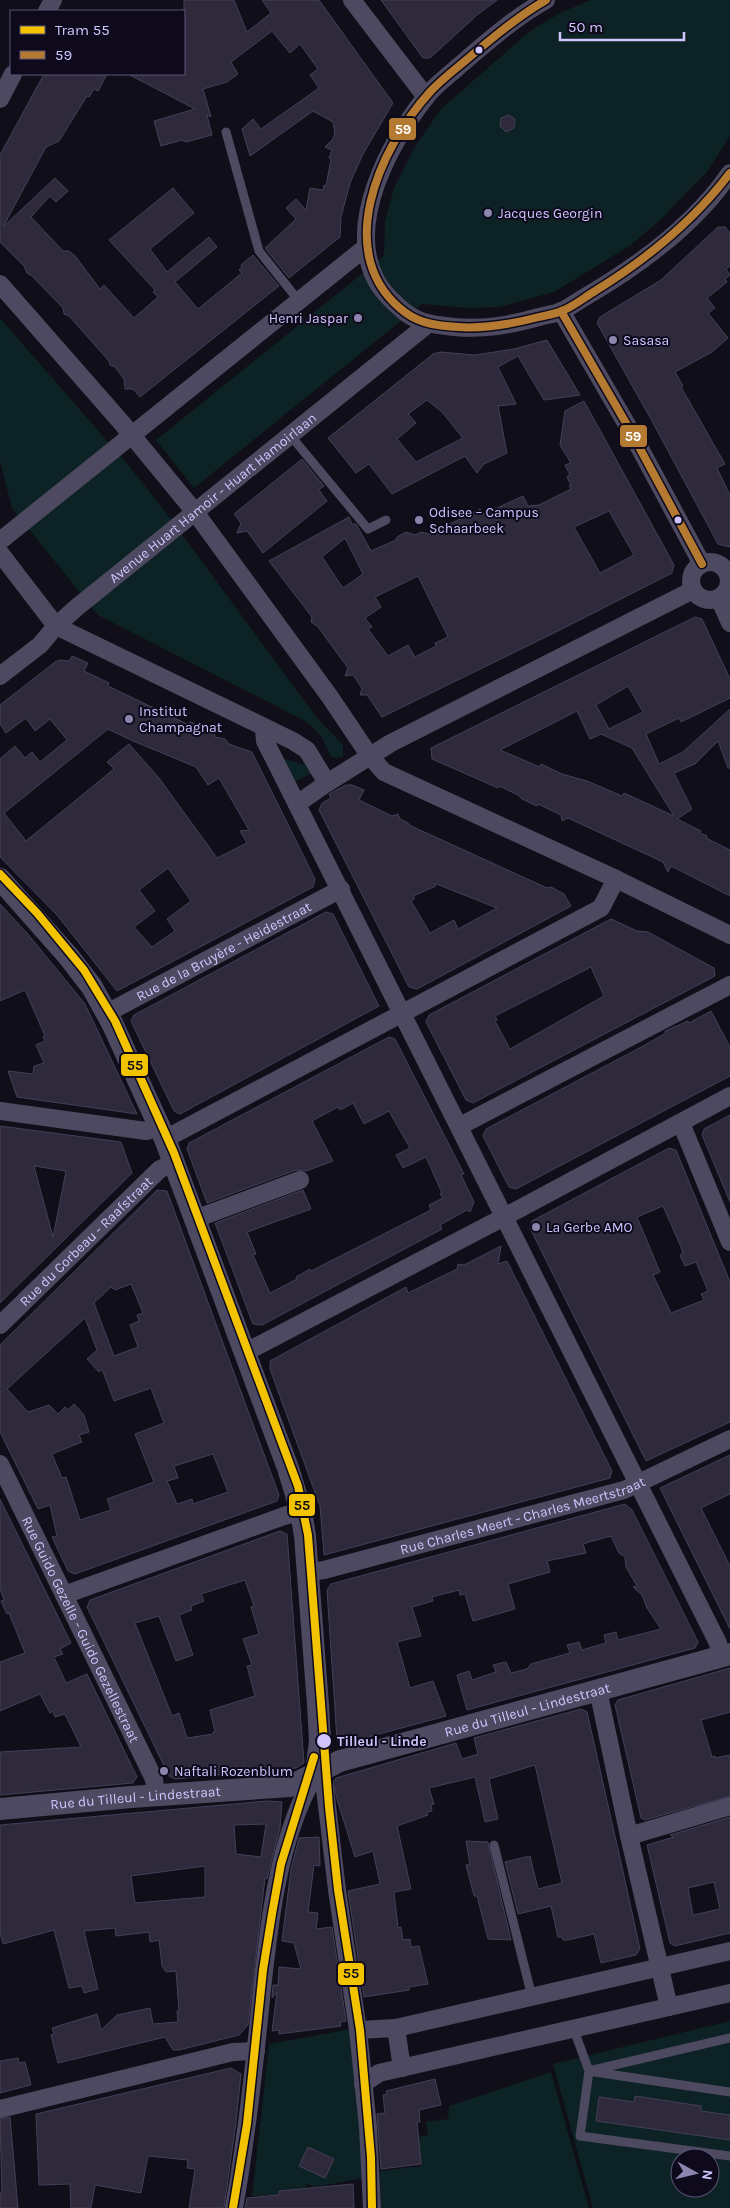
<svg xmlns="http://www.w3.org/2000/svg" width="730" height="2208" font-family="Karla,sans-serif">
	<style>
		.green { fill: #0d2224; fill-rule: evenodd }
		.building { fill: #2e2a3c; stroke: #453f58; fill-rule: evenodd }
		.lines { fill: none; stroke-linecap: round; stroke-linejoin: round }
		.service { stroke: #4c4961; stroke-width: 9 }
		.minor { stroke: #4c4961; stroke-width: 18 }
		.tertiary { stroke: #4c4961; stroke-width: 22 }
		.bus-1-casing { stroke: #0e0a1c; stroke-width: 11 }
		.bus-1 { stroke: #b47a32; stroke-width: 8 }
		.tram-1-casing { stroke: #0e0a1c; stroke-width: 11 }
		.tram-1 { stroke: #f3c300; stroke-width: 8 }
		.bus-dot { fill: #d0c5ff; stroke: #0e0a1c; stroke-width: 2 }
		.poi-dot { fill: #8d85ae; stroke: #0e0a1c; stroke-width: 2 }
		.labels { text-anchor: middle; stroke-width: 4; stroke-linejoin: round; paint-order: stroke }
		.poi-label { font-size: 14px; fill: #d0c5ff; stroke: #0e0a1c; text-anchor: start }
		.street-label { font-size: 14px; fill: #d0c5ff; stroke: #0e0a1c }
		.stop-label { font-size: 14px; font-weight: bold; fill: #d0c5ff; stroke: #0e0a1c; text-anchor: start }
		.line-badge { stroke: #0e0a1c; stroke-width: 2 }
		.badge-label { font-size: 14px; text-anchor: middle; font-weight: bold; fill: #fff }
		.pale-badge-label { font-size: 14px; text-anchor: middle; font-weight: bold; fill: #111 }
	</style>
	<rect width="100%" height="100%" fill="#100e18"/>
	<path class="green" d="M591 0H730V136L707 172 659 221 631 245 554 292 499 307 467 308 422 304 194 488 156 440 384 256 385 221 394 188 414 148 441 109 530 31 562 12Z
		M0 318 129 466 164 510 317 718 343 745V757L332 758 321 736 307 722 98 615 12 508 0 462Z
		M281 758 305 765 311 774 292 783Z
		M730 2021V2208H593L553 2064ZM680 2158H710V2188H680Z
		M351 2029 364 2178 315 2187 308 2184 305 2188 279 2191V2195L252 2196 269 2044Z
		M551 2072 589 2208H381L380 2171 421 2166 418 2137 428 2135 426 2122 448 2119 449 2106Z"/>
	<path class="building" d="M184 0H234L247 32 271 13 262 0H319L393 103 363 154 350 183 341 217 340 237 289 278 265 248 296 219 286 208 296 199 306 210 310 188 323 190 324 185 326 186 331 159 329 158 332 150 325 147 332 140 335 134 333 122 313 111 250 156 242 129 253 119 261 129 319 88 310 75 318 69 300 44 290 53 272 31 231 62 238 74 227 82 203 89 211 117 207 115 212 135 186 142 182 140 161 146 154 121 195 109 128 74H184Z
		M381 0H497L477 15 430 58H423Z
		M44 74H107L98 91 94 89 89 97 87 96 59 141 46 147 3 227 55 178 68 191 56 202 50 196 31 217 63 251H69L75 256 100 289 104 285 134 318 158 297 153 292 155 290 109 240 173 188 194 213 150 249 167 272 209 237 217 247 175 282 198 309 242 273 239 270 242 267 241 265 253 255 279 286 140 397 133 389H125L124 379 115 367 110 365 109 361 69 316 64 314 63 308 32 276 27 273 24 266 0 242V155Z
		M509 115 515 119 514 128 506 132 500 126 501 118Z
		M718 227H725L730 233V266L726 269 730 275 725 279 727 282 707 298 715 308 708 313 728 338 712 352 675 372 683 386 681 387 725 464 717 468 730 495V547L718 544 652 421 597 323 600 317 661 280Z
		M547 340 580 395 544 400 518 356 498 367 516 404 498 406 507 453 484 464 477 473 465 456 392 494 369 464 356 473 328 438 433 354 440 352 475 355 514 349ZM427 400 442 412 463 438 416 462 397 439 416 423 408 414Z
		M584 401 674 565 672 573 556 632 382 717 367 695H360L362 688 353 675 345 676 348 668 318 627 311 622 312 617 269 561 349 517 352 524H356L371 551 396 540 397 537 406 532 415 535 421 532 430 534 480 509 484 514 523 496 528 506 539 505 571 489 569 486 571 485 567 477 570 475 565 465 571 463 560 445 565 411ZM609 511 634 555 600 573 574 527ZM345 538 363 574 343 588 322 557ZM418 576 448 637 435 643 436 646 415 657 408 645 388 656 368 629 372 627 365 618 381 607 375 597Z
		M302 459 324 486 319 490 327 501 263 553 247 531 237 533 241 523 234 514Z
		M695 617 702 619 730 679V698L681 722 679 718 646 734 659 764 683 752 730 709V768H728L718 741 695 764 674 773 692 809 677 819 701 831 700 833 707 836 706 838 730 850V896L671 866 668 872 663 862 568 818 562 821 561 815 538 804 537 806 522 799 518 795 499 786 498 788 432 759 431 748ZM628 686 643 712 609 729 596 705ZM577 711 590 739 601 734 632 748 674 816 624 793 622 796 587 781 562 774 541 764 540 767 500 750Z
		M72 656 88 663 84 671 109 683 108 686 187 724 191 722 206 730 213 726 215 737 225 739 229 744 252 752 315 879 313 887 117 991 57 915 0 857V759L15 746 25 758 32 752 40 762 67 740 50 719 35 731 26 718 6 733 0 724V705L55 662 60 660 69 661ZM108 729 133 741 196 767 208 785 219 778 249 830 240 831 247 843 217 858 159 778 129 744 107 762 114 769 26 841 4 813ZM168 868 191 901 167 919 175 931 152 947 134 927 155 911 139 890Z
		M346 785H352L364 790 359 800 392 816 398 814 400 819 408 823 409 825 547 888 551 887 564 894 571 906 417 989 409 987 319 810 322 803 331 798 329 794ZM434 883 497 908 458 929 454 920 430 933 411 901 415 898 413 896 436 886Z
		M0 904 27 933 85 1004 137 1114 17 1097 8 1071 33 1074 34 1066 44 1063 36 1045 45 1041 43 1037 45 1036 25 990 0 1001Z
		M326 912 333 914 379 1006 180 1114 174 1111 131 1021 134 1015Z
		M611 919 637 931 648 932 714 968 715 976 473 1103 466 1100 426 1022 429 1015ZM591 967 604 996 510 1049 495 1021 497 1020 495 1016Z
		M711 1011 730 1047V1076L516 1189 509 1187 483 1136 486 1129 645 1045 666 1033 665 1031 688 1021 689 1023Z
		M389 1037 395 1039 464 1174 461 1175 474 1202 470 1212 467 1210 440 1225 442 1229 262 1325 253 1324 215 1223 303 1190 311 1209 247 1232 256 1254 253 1255 270 1293 297 1279 296 1277 310 1269 311 1271 431 1210 429 1205 443 1198 440 1194 442 1193 426 1157 403 1168 396 1155 410 1148 389 1111 364 1124 353 1103 340 1110 338 1107 312 1121 333 1161 306 1171 296 1170 207 1203 187 1149 189 1143Z
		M730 1115V1202L702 1135 704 1129Z
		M0 1126 121 1142 132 1173 0 1303ZM34 1166 66 1171 53 1237Z
		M669 1148 676 1150 730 1282V1422L646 1461 530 1228 532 1221ZM663 1206 681 1247 683 1253 680 1255 685 1266 696 1262 708 1291 701 1294 704 1300 671 1313 653 1275 660 1272 637 1217Z
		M157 1190 167 1191 279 1495 277 1501 75 1574 68 1571 52 1537 57 1536 50 1505 38 1509 0 1432V1345ZM131 1284 143 1313 137 1315 139 1321 130 1325 138 1347 114 1356 94 1303 111 1287 115 1290ZM85 1318 97 1350 87 1359 99 1372 102 1369 114 1401 151 1388 164 1423 135 1434 154 1482 107 1499 111 1510 80 1520 66 1477 62 1478 52 1454 82 1442 79 1435 89 1432 84 1415 74 1404 68 1410 65 1407 58 1414 49 1405 28 1412 7 1389ZM213 1454 228 1492 193 1504 192 1499 177 1504 167 1481 178 1478 174 1466Z
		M501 1246 498 1264 507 1261 612 1471 610 1478 324 1555 320 1506 270 1369V1361L406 1287 408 1293 457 1269 458 1264 464 1265Z
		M730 1455V1494L701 1508 730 1566V1629L660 1488Z
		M0 1499 71 1643 60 1649 63 1654 54 1657 66 1683 87 1674 137 1777 133 1783 0 1795V1752L81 1747 65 1714 55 1717 53 1711 50 1713 40 1694 0 1711V1662L25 1653 9 1613 7 1614 1 1601 4 1600 0 1588Z
		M625 1504 632 1510 698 1642 695 1648 467 1710 457 1675 469 1671 472 1680 496 1672 493 1665 506 1662 511 1673 527 1669 531 1664 570 1653 567 1645 579 1642 582 1650 606 1643 604 1635 616 1632 618 1640 661 1629 647 1608 642 1595 633 1587 637 1586 626 1567 625 1557 619 1553 611 1536 589 1542 583 1544 586 1553 547 1561 550 1572 508 1584 515 1609 473 1621 465 1594 460 1595 459 1590 432 1597 433 1601 412 1607 421 1636 397 1642 410 1688 433 1681 446 1716 342 1744 337 1740 327 1590 331 1584Z
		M280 1531 287 1534 304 1763 296 1768 175 1779 169 1776 87 1607 90 1600ZM245 1580 254 1606 251 1607 259 1634 243 1639 252 1665 247 1666 255 1696 210 1710 215 1732H213V1734L187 1738 179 1713 172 1716 135 1623 159 1616 176 1661 193 1655 179 1615 192 1610 191 1606 204 1601 201 1594Z
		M730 1668V1712L701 1720 712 1757 715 1756V1758L730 1755V1796L645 1820 641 1818 615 1705 618 1700Z
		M581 1709 587 1712 624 1876 640 1949 636 1955 601 1963 594 1934 568 1940H563L562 1937H558L551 1906 518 1914 505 1862 530 1856 538 1889 562 1883 535 1765 489 1779 498 1819 485 1822 475 1777 429 1788 434 1804 431 1805 432 1811 427 1812 428 1815 397 1826 411 1889 394 1892 398 1928 401 1927 403 1940 410 1939 411 1947 419 1946 428 1984 409 1987V1990L364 1997 348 1891 380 1884 373 1851 355 1857 337 1799 333 1782 336 1778 456 1743 462 1759 478 1754 474 1738Z
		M267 1801 282 1802 280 1828 267 1879 265 1878 248 2025 239 2035 179 2050H173L165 2037 58 2063 51 2035 54 2034 52 2028 97 2014 101 2030 117 2015 150 2008 153 2024 178 2022 177 2011H179L176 1971 166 1972 162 1966 159 1940 150 1942 149 1932 116 1936 115 1928 84 1931 98 1989 84 1993 82 1986 69 1988 54 1930 3 1944 0 1933V1825ZM266 1824 261 1857 236 1854 234 1825ZM205 1866V1897L135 1903 131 1876Z
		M730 1817V1933L675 1946 670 1943 647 1845 674 1837 670 1835ZM714 1882 720 1909 693 1915 688 1888Z
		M319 1837 320 1866 314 1865 308 1912 318 1913 316 1929 332 1927 346 2021 340 2022 341 2026 279 2034V2030L272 2031 277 1992 272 1998 273 1985H278L279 1967 301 1969 294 1943 282 1941 291 1869 299 1838Z
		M466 1841 488 1842 511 1940 488 1939 477 1896H474L466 1865 470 1864Z
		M18 2058 19 2063 25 2062 31 2085 0 2093V2061Z
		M231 2068 241 2074 236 2122 224 2208H189L195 2169 187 2168 188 2160 148 2156 141 2193 95 2185 91 2208H71L70 2184 39 2185 36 2114Z
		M435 2079 441 2105 419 2110 420 2122H417L421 2164 381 2169 377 2114 385 2113 383 2095 387 2094 386 2091Z
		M635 2096 701 2106V2111L730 2115V2140L596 2121 599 2097 634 2102Z
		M10 2117 18 2208H0V2193H2L0 2119Z
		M308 2147 334 2159 325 2178 299 2166Z
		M353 2184 354 2208H245L247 2198 279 2195V2191Z"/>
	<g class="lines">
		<path class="service" d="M226 132 259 251 299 301
			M290 435 368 529 386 520
			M494 1845 532 1997
			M574 2030 589 2071 580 2136 730 2156
			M589 2071 730 2038
			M594 2072 730 2092"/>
		<g class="minor">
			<path d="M352 0 426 97"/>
			<path d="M546 0C514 18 487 42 459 66 448 76 434 86 425 98 390 143 347 221 375 278 381 291 395 304 406 313 421 324 437 325 454 327 485 330 509 325 539 317 546 315 555 314 562 311 570 307 578 301 585 297 638 266 695 224 730 173"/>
			<path d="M47 11 53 0"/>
			<path d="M0 99 13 74"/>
			<path d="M0 284 121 422 195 512 330 697 369 755 384 772 616 879 730 935"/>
			<path d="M561 311 630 430 702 564"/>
			<path d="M0 541 366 247"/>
			<path d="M0 553 56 626 293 741 307 750 327 783"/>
			<circle cx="710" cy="581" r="19"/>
			<path d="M719 598 730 623"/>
			<path id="s1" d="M0 676 40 645 56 626 76 608 428 324"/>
			<path d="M264 728 265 741C417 1041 567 1342 718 1643L720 1656"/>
			<path d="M297 804 327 783 391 743 693 590"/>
			<path id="s2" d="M107 1013 341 889"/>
			<path d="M0 1111 146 1131 160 1127"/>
			<path d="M681 1123 730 1242"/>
			<path d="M460 1126 730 985"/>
			<path d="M165 1139 601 908 616 879"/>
			<path d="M195 1219 300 1180"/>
			<path id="s3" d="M0 1325 160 1169 174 1163"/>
			<path d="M246 1352 504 1217 730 1096"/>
			<path id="s4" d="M0 1464 154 1779 156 1795"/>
			<path id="s5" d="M308 1572 324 1570 624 1490 730 1439"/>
			<path d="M64 1595 284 1516 301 1511"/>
			<path d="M598 1690 629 1836 669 2007"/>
			<path d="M316 1773 325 1789 337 1890 358 2030 368 2127 372 2208"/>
			<path d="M629 1836 730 1806"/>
			<path d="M396 2028 402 2068"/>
			<path d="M358 2030 396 2028 730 1951"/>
			<path d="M363 2084 379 2073 730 1993"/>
			<path d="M0 2109 233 2052 256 2051"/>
			<path d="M234 2208C244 2152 251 2095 257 2038 266 1955 272 1846 316 1773"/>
		</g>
		<g class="tertiary">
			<path d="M0 879 69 957 92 987 112 1023 165 1139 288 1468 301 1511 305 1536 318 1705 320 1741 316 1773"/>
			<path id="s6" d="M0 1809 131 1797 290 1786 340 1761 730 1654"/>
		</g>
		<g class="bus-1-casing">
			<path id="bus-1" d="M546 0C517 17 491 39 465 61 453 71 440 81 430 92 379 148 330 257 406 313 421 324 440 326 458 327 486 329 512 324 539 317 547 315 555 314 562 311 574 306 585 297 595 291 647 259 693 222 730 173
				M561 311 630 430 702 564"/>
		</g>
		<use href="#bus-1" class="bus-1"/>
		<g class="tram-1-casing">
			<path id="tram-1" d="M0 874 37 913 84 970 115 1021 174 1153 298 1486 308 1535 329 1807 338 1890 360 2030 371 2157 372 2208
				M233 2208 247 2124 263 1970 272 1914 281 1864 314 1757"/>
		</g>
		<use href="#tram-1" class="tram-1"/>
	</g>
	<g class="bus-dot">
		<circle cx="479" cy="50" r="4.5"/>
		<circle cx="678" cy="520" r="4.5"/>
		<circle cx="324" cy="1741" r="8"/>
	</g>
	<g class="poi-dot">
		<circle cx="488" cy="213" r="5"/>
		<circle cx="358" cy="318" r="5"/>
		<circle cx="613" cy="340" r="5"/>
		<circle cx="419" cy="520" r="5"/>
		<circle cx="129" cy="719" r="5"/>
		<circle cx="536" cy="1227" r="5"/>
		<circle cx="164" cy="1771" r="5"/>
	</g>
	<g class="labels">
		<g class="poi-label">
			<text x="498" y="218">Jacques Georgin</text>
			<text x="348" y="323" text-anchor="end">Henri Jaspar</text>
			<text x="623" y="345">Sasasa</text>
			<text x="429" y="517">Odisee – Campus<tspan x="429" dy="16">Schaarbeek</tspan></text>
			<text x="139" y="716">Institut<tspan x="139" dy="16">Champagnat</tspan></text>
			<text x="546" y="1232">La Gerbe AMO</text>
			<text x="174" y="1776">Naftali Rozenblum</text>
		</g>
		<g class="street-label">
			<text dy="5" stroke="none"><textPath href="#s1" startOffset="278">Avenue Huart Hamoir - Huart Hamoirlaan</textPath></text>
			<text dy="5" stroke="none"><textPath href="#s2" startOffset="132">Rue de la Bruyère - Heidestraat</textPath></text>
			<text dy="5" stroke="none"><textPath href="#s3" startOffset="120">Rue du Corbeau - Raafstraat</textPath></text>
			<text dy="5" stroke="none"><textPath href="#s5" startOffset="222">Rue Charles Meert - Charles Meertstraat</textPath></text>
			<text dy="5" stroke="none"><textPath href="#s4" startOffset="184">Rue Guido Gezelle - Guido Gezellestraat</textPath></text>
			<text dy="5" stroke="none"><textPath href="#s6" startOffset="541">Rue du Tilleul - Lindestraat</textPath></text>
			<text dy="5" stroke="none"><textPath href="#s6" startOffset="136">Rue du Tilleul - Lindestraat</textPath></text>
		</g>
		<g class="stop-label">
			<text x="337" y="1746">Tilleul - Linde</text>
		</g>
	</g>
	<g class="line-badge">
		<rect x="388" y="117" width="29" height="24" rx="5" fill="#b47a32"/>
		<rect x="619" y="424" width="29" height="24" rx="5" fill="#b47a32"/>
		<rect x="120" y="1053" width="29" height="24" rx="5" fill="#f3c300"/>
		<rect x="288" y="1493" width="28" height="24" rx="5" fill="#f3c300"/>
		<rect x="337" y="1962" width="28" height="24" rx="5" fill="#f3c300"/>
	</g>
	<g class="badge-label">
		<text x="403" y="134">59</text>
		<text x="633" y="441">59</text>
	</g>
	<g class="pale-badge-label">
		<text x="135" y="1070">55</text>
		<text x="302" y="1510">55</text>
		<text x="351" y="1978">55</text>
	</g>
	<rect x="10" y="10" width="175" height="65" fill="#0e0a1c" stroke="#5c5577"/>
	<rect x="20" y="26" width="25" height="8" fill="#f3c300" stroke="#5c5577"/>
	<text x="55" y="35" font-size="15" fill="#d0c5ff">Tram 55</text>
	<rect x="20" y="51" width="25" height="8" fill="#b47a32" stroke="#5c5577"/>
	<text x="55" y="60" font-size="15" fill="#d0c5ff">59</text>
	<g transform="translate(695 2173) rotate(98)"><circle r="24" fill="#0e0a1c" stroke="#5c5577"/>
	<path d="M0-4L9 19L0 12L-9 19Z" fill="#8d85ae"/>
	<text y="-8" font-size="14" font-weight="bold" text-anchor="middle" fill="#d0c5ff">N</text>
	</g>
	<path d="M560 32v8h124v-8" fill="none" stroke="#d0c5ff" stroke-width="2.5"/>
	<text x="568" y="32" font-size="15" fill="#d0c5ff" stroke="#0e0a1c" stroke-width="4" paint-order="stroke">50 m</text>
</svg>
